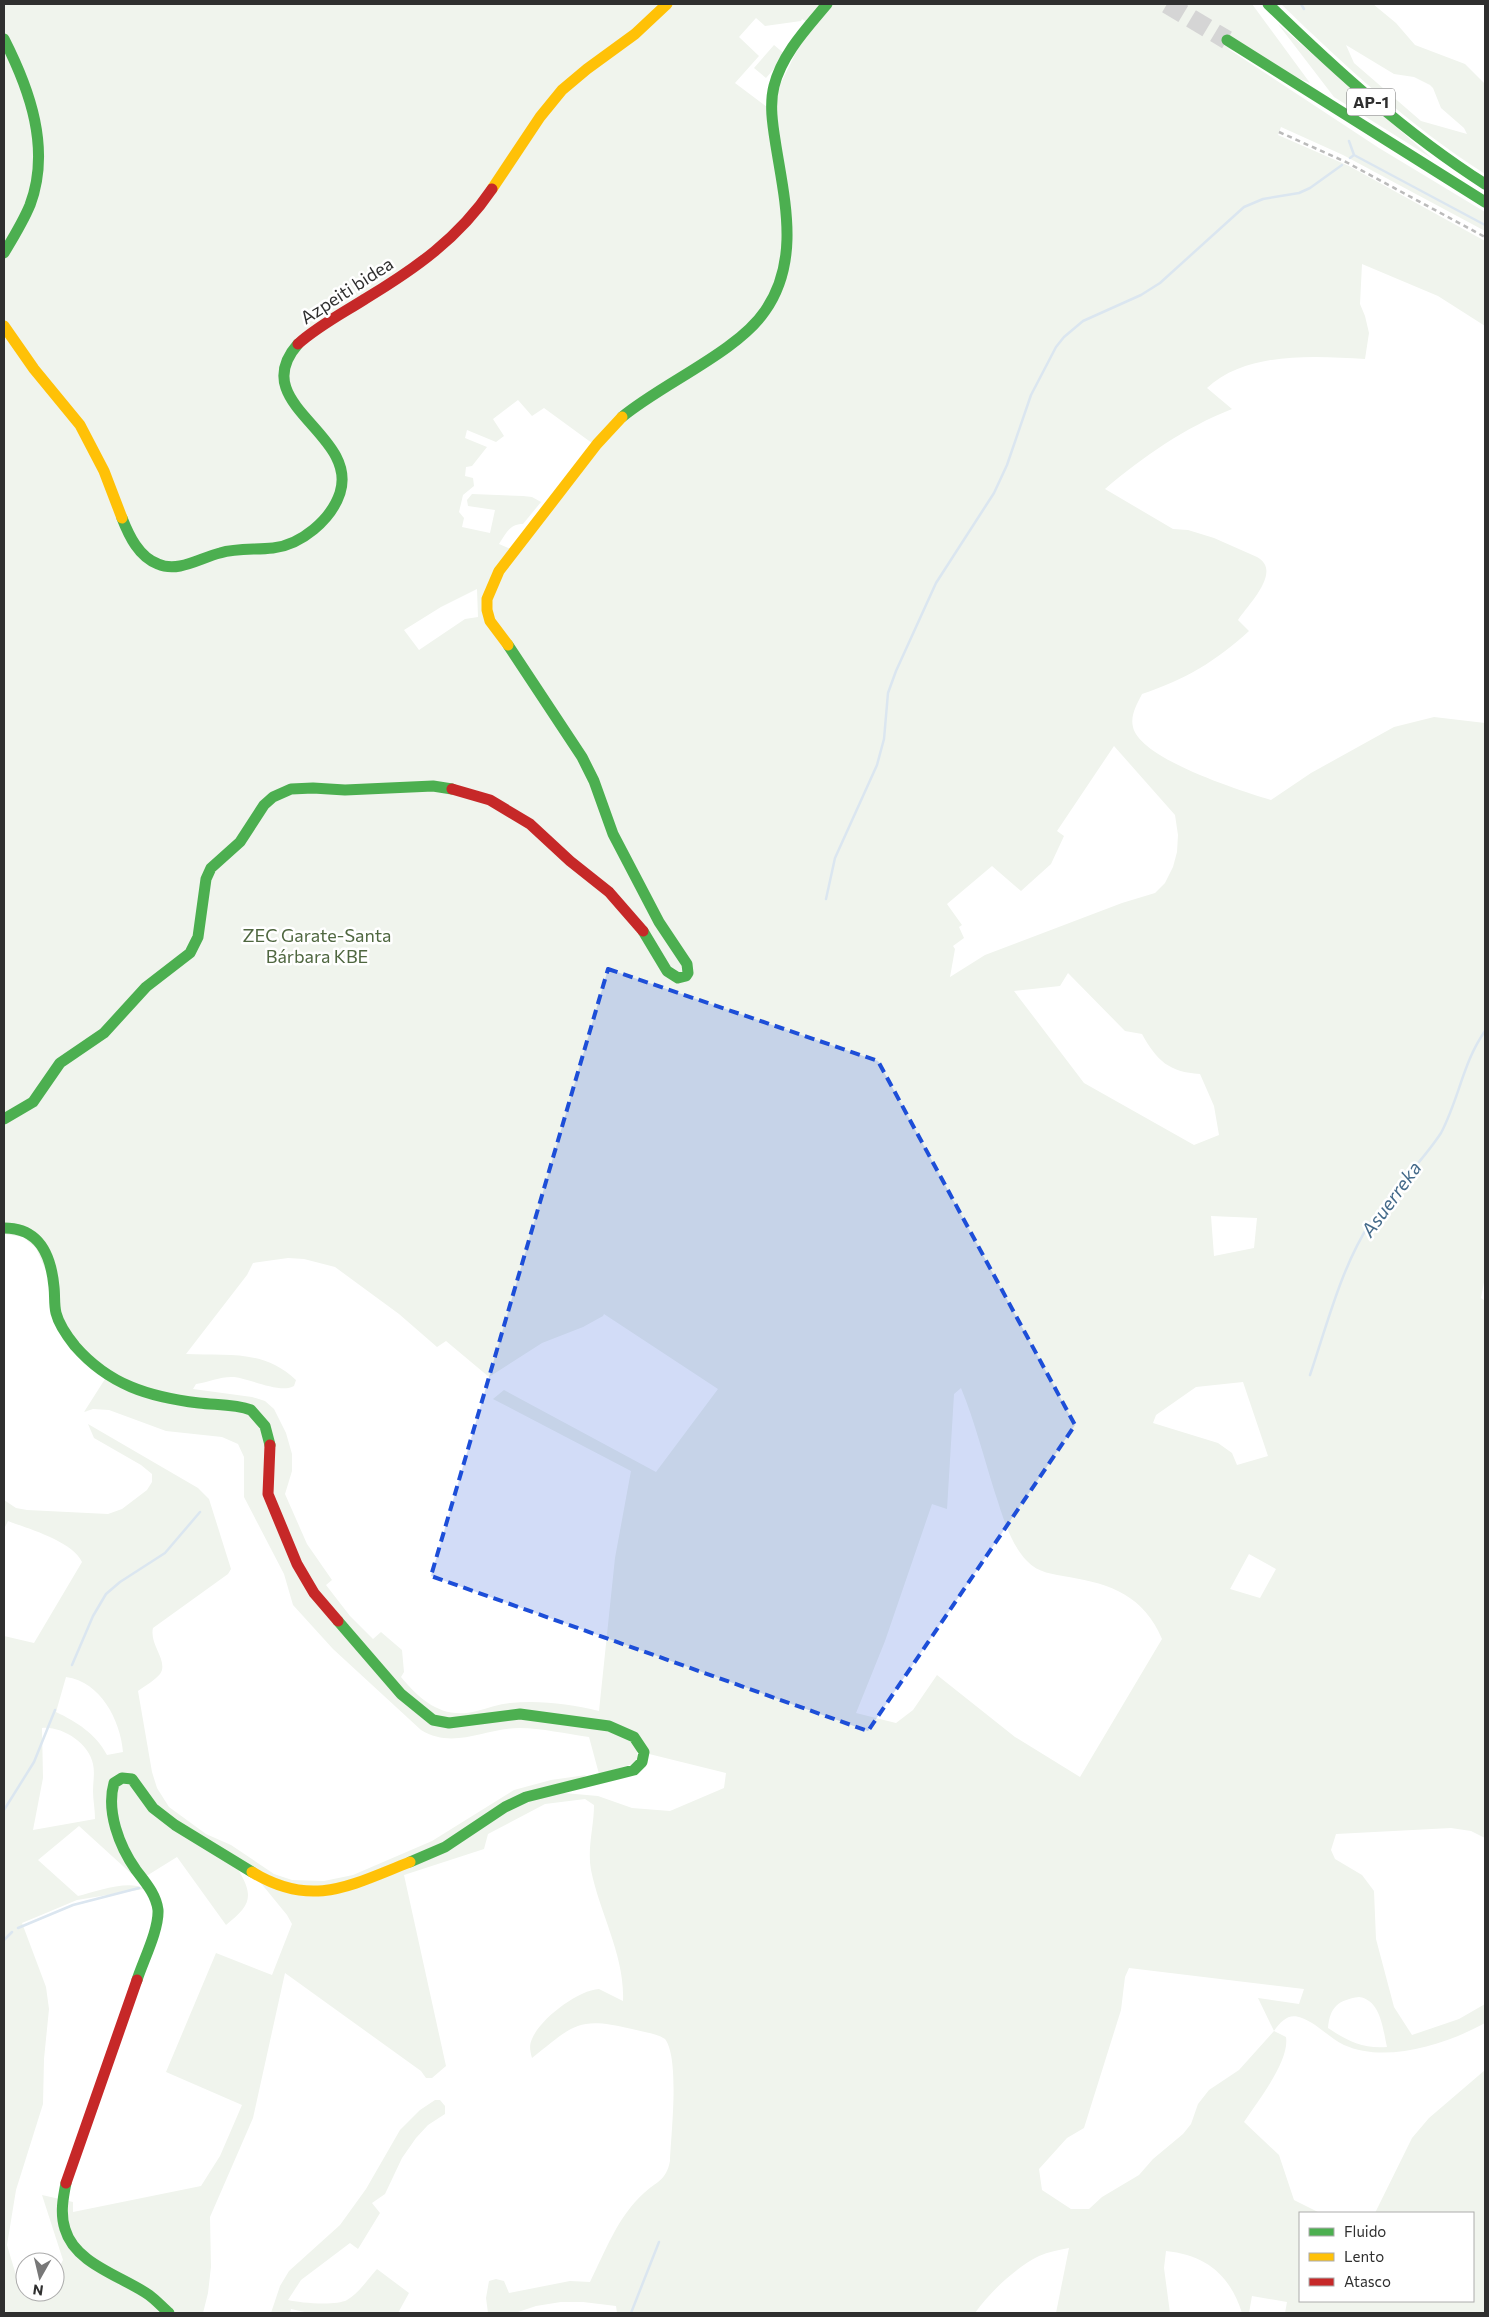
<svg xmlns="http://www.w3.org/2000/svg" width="1489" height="2317" font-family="Commissioner,sans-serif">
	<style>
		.green { fill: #f0f4ed; fill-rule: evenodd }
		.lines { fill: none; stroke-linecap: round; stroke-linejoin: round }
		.stream { stroke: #dbe6f0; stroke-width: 2.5 }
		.highway-tunnel { stroke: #d5d5d5; stroke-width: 19; stroke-dasharray: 19 9; stroke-linecap: butt }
		.fast { stroke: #4caf50; stroke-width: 11 }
		.slow { stroke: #ffc107; stroke-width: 11 }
		.jam { stroke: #c62828; stroke-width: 11 }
		.rail { stroke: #bbb; stroke-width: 2.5; stroke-dasharray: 5 4; stroke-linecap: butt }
		.marked { fill: #1d4ed8; fill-opacity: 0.2; stroke: #1d4ed8; stroke-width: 4; stroke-dasharray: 10 6; stroke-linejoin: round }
		.labels { text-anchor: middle; stroke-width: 5; stroke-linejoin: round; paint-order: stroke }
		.shield { fill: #fff; stroke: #6d6d6d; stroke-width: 1 }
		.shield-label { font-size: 16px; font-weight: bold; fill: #2f2f2f }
		.street-label { font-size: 18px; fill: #2f2f2f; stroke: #fff }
		.park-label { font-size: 18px; fill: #4f6740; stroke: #fff }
		.water-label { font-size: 19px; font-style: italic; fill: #446a8a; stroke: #fff }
	</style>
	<rect width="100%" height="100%" fill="#fff"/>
	<path class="green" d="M4 4H1252L1310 83 1227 48 1379 148 1485 212V231L1343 155 1281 127 1278 135 1349 166 1485 241V326L1438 296 1362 264 1360 304 1365 316 1369 333 1365 359C1315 356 1247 351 1207 388L1232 409C1184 428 1144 456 1105 489L1173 529 1188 530 1214 538 1257 557C1283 571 1248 605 1238 620L1249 631C1215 662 1186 679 1142 694 1137 704 1130 716 1133 727 1140 759 1241 791 1271 800L1311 773 1394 727 1434 717 1485 723V1277L1481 1298 1485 1301V1838L1471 1831 1451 1828 1336 1834 1331 1850 1335 1859 1362 1875 1374 1891 1376 1939 1394 2007 1412 2035 1459 2019 1485 2004V2023C1447 2044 1386 2064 1344 2045 1329 2038 1318 2024 1302 2018 1289 2013 1282 2020 1274 2031L1286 2037C1290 2061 1257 2102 1244 2122L1279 2155 1294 2200 1320 2213H1300V2301H1473V2213H1375L1412 2138 1429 2118 1485 2070V2313H1285L1287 2302 1252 2296 1249 2313H1242C1230 2275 1206 2255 1166 2251L1164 2268 1170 2313H1056L1069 2248C1059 2250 1048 2252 1039 2256 1015 2268 990 2292 975 2313H617L616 2306 583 2302H561L536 2306 515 2313H488L486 2298 489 2281 496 2279 504 2281 509 2293 570 2281 590 2282C605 2252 618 2216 644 2193 657 2181 666 2181 670 2161 671 2134 680 2059 665 2039 656 2033 643 2032 632 2029 577 2016 574 2025 532 2058 530 2051 529 2045 532 2039 540 2019 578 1990 599 1989L623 2001C625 1956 600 1914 591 1870 587 1848 594 1827 594 1805L585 1799 545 1804 488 1834 484 1849 404 1875 446 2066 432 2078H426L421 2071 285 1973 253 2118 210 2217 211 2267 208 2293 203 2313H4V1636L34 1643 82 1562C72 1541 29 1529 8 1521L4 1529V1500L16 1508 27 1510 108 1514 122 1509 147 1490 152 1482V1474L141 1465 94 1438 88 1424 198 1488 209 1499 231 1569 228 1574 153 1628C149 1645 169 1661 160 1674 155 1680 145 1686 138 1691L152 1772 157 1788 169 1807 206 1834 231 1845 274 1874 292 1880 324 1881 353 1875 432 1841 514 1790 551 1780 586 1775 564 1793 598 1796 632 1808 670 1811 724 1788 726 1773 637 1751V1759L630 1765 599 1774 589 1737C566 1734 542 1728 519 1728 485 1728 454 1750 421 1730L333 1649 293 1605 284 1574 244 1497V1457L238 1444 222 1437 166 1431 109 1410 93 1409 84 1412 105 1379 74 1350 46 1271 36 1248 23 1237 4 1234ZM756 18 765 26 801 21 802 19 810 24 771 103V110L735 83 759 56 739 37ZM518 400 532 416 544 408 596 446 515 551 499 544C506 534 509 524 523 524L541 502 532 497 523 496 472 494 467 500 468 506 495 510 490 533 462 527 464 518 459 512 463 495 474 486 473 478 465 476 466 467 472 466 487 447 465 438 467 430 496 442 504 436 493 419ZM477 589 478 617 465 619 419 650 404 630 441 607ZM1114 746 1175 815 1178 835 1177 852 1173 867 1165 883 1155 893 1122 903 985 955 950 977 955 949 953 946 964 938 959 927 962 925 947 904 992 866 1021 891 1051 864 1064 836 1057 831ZM1068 973 1125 1031 1142 1034C1157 1061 1169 1072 1200 1074L1214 1106 1219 1135 1194 1145 1084 1083 1014 991 1060 986ZM1211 1216 1257 1218 1254 1248 1214 1256ZM288 1258 304 1259 335 1267 399 1314 437 1347 446 1341 489 1377 542 1343 583 1327 603 1316 604 1314 718 1389 656 1472 504 1390 493 1399 631 1471 615 1558 599 1711C570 1704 540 1700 510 1703 499 1704 488 1708 477 1711 443 1720 421 1701 401 1677L404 1672 402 1650 381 1632 373 1639 350 1616 326 1585 332 1580 307 1544 285 1494 292 1471V1454L286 1433 274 1409 265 1401 252 1397 193 1389 196 1384C209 1382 222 1376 234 1377 251 1379 281 1394 294 1386L296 1380C263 1349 227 1356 186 1354L247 1275 253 1263ZM1243 1382 1268 1456 1237 1465 1232 1453 1218 1443 1153 1423 1156 1415 1196 1387ZM961 1388C975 1422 984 1458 995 1493 1003 1516 1009 1542 1027 1561 1038 1573 1053 1574 1069 1577 1111 1584 1144 1596 1162 1639L1080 1777 1015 1737 937 1675 913 1710 896 1723 856 1713 885 1641 932 1504 947 1509 954 1394ZM1249 1554 1276 1569 1260 1598 1230 1589ZM66 1677C101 1682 120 1720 123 1752L107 1755C96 1734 77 1722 56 1712ZM42 1728C62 1726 89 1743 93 1764 95 1773 93 1782 93 1791 93 1800 95 1809 95 1819L33 1830 43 1778ZM79 1826 135 1877 148 1875 177 1857 226 1925C249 1906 255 1898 239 1871L260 1882 287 1915 292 1924 272 1975 216 1953 166 2072 242 2105 220 2156 201 2186 73 2212V2202L42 2195 63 2260 55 2276V2292L30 2294 21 2292 7 2245 16 2190 43 2104 44 2059 49 2009 46 1987 22 1923 77 1900 144 1889C130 1879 95 1892 78 1896L38 1860ZM1129 1968 1304 1989 1299 2004 1258 1998 1274 2031 1239 2070 1209 2090 1198 2104 1191 2124 1183 2134 1153 2159 1139 2175 1102 2197 1089 2209H1071L1042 2190 1039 2169 1067 2138 1084 2128 1121 2010 1125 1977ZM1359 1997C1381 2000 1383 2030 1387 2047 1364 2049 1347 2041 1328 2028 1330 2007 1338 2000 1359 1997Z
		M1281 4H1373L1396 23 1415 45 1465 64 1485 84V174C1410 126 1345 66 1281 4ZM1346 45 1394 74 1414 77 1430 85 1433 88 1441 108 1464 128 1467 134 1421 121 1354 63Z
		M1278 24 1433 159 1334 97Z
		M774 45 786 55 766 78 754 68Z
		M435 2100H440L445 2106V2114L428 2125 416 2138 402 2158 385 2194 372 2203 380 2213 358 2249 350 2243 301 2280 288 2300C300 2303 336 2306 347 2300 358 2294 368 2279 377 2269L409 2293 398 2313H309L291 2309 290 2313H271L280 2286 289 2271 340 2225 366 2189 400 2130 420 2110Z"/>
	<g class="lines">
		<path class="stream" d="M1301 4 1304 9
			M1349 141 1354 155
			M1350 158 1354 155 1485 225
			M826 899 835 858 877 765 884 739 888 693 896 671 936 583 994 493 1007 465 1031 395 1056 347 1064 337 1083 321 1141 295 1160 283 1244 207 1263 199 1299 193 1310 188 1342 165
			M1310 1375C1327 1325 1341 1268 1370 1223 1391 1191 1420 1165 1441 1133 1459 1099 1463 1062 1485 1031
			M72 1665 93 1616 106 1594 120 1582 165 1553 200 1512
			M4 1810 34 1762 55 1710
			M18 1928 73 1905 139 1888
			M4 1940 12 1932
			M631 2313 659 2242"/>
		<path class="highway-tunnel" d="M1167 4 1227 40"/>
		<path class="fast" d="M1268 4C1336 70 1405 133 1485 184
			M4 39C30 90 51 149 30 205 23 222 13 238 4 253
			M1227 40 1485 202
			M622 417C663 383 737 352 765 311 800 261 785 202 776 146 773 127 769 105 774 86 782 54 807 28 827 4
			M122 518C129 536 139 557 158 564 178 573 200 558 220 553 237 548 255 550 273 548 301 545 331 520 340 493 359 433 245 404 298 344
			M508 645 582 757 594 781 613 834 659 922 687 964 688 973 686 976 678 978 667 971 643 931
			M4 1119 33 1102 60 1063 104 1033 146 987 190 953 198 937 206 879 211 868 240 842 264 805 273 797 291 789 313 788 345 790 433 786 452 789
			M4 1228C40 1228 51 1255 54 1287 55 1296 54 1305 56 1313 59 1325 67 1336 75 1346 109 1385 149 1397 199 1403 216 1405 235 1404 251 1410L265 1426 270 1445
			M338 1621 401 1694 433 1720 449 1723 520 1714 609 1726 634 1737 644 1752 642 1762 634 1770 526 1797 505 1807 445 1847 410 1862
			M137 1980C143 1961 159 1930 158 1910 156 1894 145 1882 136 1870 119 1846 106 1811 114 1783L122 1778 132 1779 153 1808 175 1825 252 1872
			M66 2183C63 2198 60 2214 65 2229 75 2264 122 2276 149 2295 156 2300 162 2307 169 2313"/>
		<path class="slow" d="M492 189 540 117 562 90 587 69 635 34 667 4
			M4 326 34 369 80 425 104 471 122 518
			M508 645 490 621 487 610V599L499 571 597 444 622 417
			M252 1872C312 1909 351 1885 410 1862"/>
		<path class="jam" d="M298 344C318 326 343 313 365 299 415 269 459 238 492 189
			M452 789 490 800 530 824 570 861 609 892 643 931
			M270 1445 268 1494 297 1564 314 1593 338 1621
			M66 2183 137 1980"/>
		<path class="rail" d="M1279 132 1346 162 1485 237"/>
	</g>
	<path class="marked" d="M608 969 878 1061 1075 1425 868 1731 431 1576Z"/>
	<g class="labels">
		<rect class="shield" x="1347" y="88.5" width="48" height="27" rx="4"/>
		<g class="shield-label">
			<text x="1371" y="108">AP-1</text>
		</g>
		<g class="street-label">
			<text transform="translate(347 291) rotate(-33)" y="6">Azpeiti bidea</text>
		</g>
		<g class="park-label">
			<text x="317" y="942">ZEC Garate-Santa<tspan x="317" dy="21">Bárbara KBE</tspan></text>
		</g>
		<g class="water-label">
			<text transform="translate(1391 1199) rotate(-54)" y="7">Asuerreka</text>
		</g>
	</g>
	<rect width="1489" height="2317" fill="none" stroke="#2f2f2f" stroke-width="10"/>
	<rect x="1299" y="2212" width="175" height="90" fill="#ffffff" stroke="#acacac"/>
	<rect x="1309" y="2228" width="25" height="8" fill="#4caf50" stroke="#acacac"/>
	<text x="1344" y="2237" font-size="15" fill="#2f2f2f">Fluido</text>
	<rect x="1309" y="2253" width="25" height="8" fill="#ffc107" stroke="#acacac"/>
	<text x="1344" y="2262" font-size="15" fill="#2f2f2f">Lento</text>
	<rect x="1309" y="2278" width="25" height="8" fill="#c62828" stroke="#acacac"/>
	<text x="1344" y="2287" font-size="15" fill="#2f2f2f">Atasco</text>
	<g transform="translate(40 2277) rotate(188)"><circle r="24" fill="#ffffff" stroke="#acacac"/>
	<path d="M0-4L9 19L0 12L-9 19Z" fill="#787878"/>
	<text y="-8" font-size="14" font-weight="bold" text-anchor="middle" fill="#2f2f2f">N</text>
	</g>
</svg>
